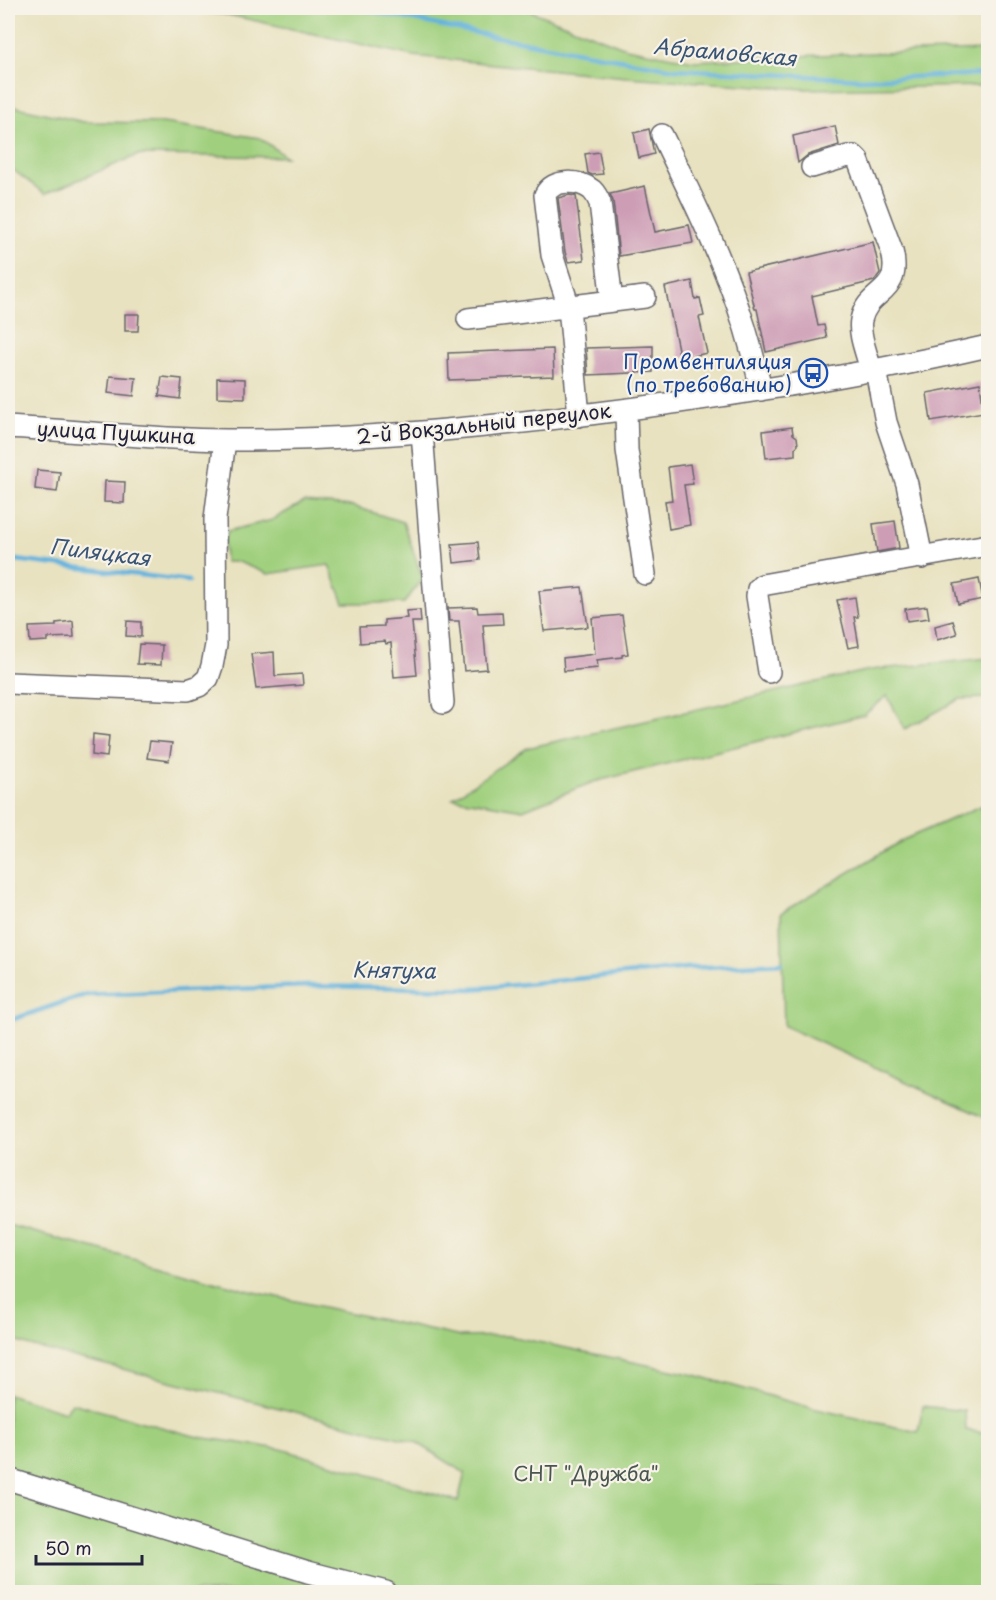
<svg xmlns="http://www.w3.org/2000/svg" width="996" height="1600" font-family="'Playpen Sans',sans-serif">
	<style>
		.green { fill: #a0d07e; stroke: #61795c; stroke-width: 1.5 }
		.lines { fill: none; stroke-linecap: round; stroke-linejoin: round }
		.stream { stroke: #63b2dd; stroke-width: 4.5 }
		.building { fill: #cd9db6 }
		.minor-casing { stroke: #67656a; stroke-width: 24 }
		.minor { stroke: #fff; stroke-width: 21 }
		.labels { text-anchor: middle; stroke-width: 4.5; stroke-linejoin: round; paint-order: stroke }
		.transit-label { font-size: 20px; fill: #164399; stroke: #f7f3e8; text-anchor: end }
		.street-label { font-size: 20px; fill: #22223b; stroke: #f7f3e8 }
		.park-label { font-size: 20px; fill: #48564f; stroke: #f7f3e8 }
		.water-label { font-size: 21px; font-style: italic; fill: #395474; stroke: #f7f3e8 }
	</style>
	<rect width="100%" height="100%" fill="#f7f3e8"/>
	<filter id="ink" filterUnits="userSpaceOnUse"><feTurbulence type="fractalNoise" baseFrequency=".0167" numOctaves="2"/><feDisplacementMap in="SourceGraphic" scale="12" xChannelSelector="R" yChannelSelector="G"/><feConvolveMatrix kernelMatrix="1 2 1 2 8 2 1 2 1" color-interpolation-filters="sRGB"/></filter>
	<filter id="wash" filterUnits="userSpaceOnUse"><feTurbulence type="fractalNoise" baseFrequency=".008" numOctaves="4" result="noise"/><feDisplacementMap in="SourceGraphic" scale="24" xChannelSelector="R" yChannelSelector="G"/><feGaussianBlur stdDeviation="1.35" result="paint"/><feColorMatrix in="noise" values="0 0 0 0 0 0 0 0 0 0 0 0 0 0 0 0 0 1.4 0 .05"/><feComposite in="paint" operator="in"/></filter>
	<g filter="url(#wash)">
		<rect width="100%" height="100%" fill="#e8e2c0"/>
		<path class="green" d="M170 8H523L626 48 694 61 841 54 988 50V86L805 89 626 77 413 56 229 15Z
			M8 105 84 122 163 123 260 138 286 157 138 155 45 194 8 166Z
			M304 502 352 506 403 522 423 579 404 603H344L329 565 268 574 238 562H225L224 540 228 531 272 520Z
			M988 658V698L960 699 905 729 887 696 864 715 593 782 523 810 453 798 527 748 870 670Z
			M988 803V1119L784 1026 781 913 903 840Z
			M8 1225 250 1291 461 1337 509 1336 695 1375 812 1408 918 1432 923 1406 965 1411 966 1430 988 1434V1592H8V1394L65 1412 72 1403 198 1437 281 1449 458 1501 465 1473 416 1442 30 1346 8 1338Z"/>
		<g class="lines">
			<path class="stream" d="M356 8 491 36 674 69 860 79 988 74
				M8 559 189 581
				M8 1021 85 995 307 986 472 989 687 968 782 963"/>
		</g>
		<g id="blocks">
			<path class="building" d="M835 126 839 145 808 155 798 163 793 136Z
				M649 129 654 154 639 158 634 133Z
				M599 152 603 174 592 175 588 173 585 154Z
				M645 186 655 232 689 225 693 243 619 256 613 201 610 194Z
				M569 195 576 196 584 260 568 262 565 252 558 198Z
				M873 242 880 273 874 281 812 296 818 326 824 325 827 338 766 352 757 309H755L746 272Z
				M692 281 695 299 700 298 704 316 699 317 707 353 680 359 665 287Z
				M125 314H139L138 331H125Z
				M653 346V372L588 375 586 348Z
				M553 349 554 376 449 380 448 353Z
				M110 376 136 378 134 396 108 393Z
				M162 377 182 379 180 399 159 396Z
				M217 378 245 379V398L217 397Z
				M980 383 984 412 931 421 927 393Z
				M792 427 793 434 797 437 798 445 795 448V455L766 458 763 431Z
				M690 464 693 484 684 485 690 525 669 529 665 501 672 500 668 467Z
				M37 470 60 472 57 492 35 489Z
				M105 481 125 482 124 503 104 502Z
				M895 521 899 548 877 552 873 524Z
				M478 542 480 560 454 563 452 544Z
				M979 579 983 599 958 604 954 584Z
				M582 587 588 627 544 631 539 591Z
				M855 597 858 617H854L859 646 848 648 837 600Z
				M927 606 929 618 907 621 905 609Z
				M477 607 478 613 502 612 503 624 483 625 487 669 464 671 459 621H449L448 608Z
				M420 610 421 622H412L417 675 394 677 391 643 386 644 385 641 360 643 359 627 384 626V620L407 618 406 611Z
				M622 615 628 654 622 655V657L597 660 598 668 564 671 563 658 595 654 592 618Z
				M73 621 74 637 48 638V641L30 642 29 627 56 626V623Z
				M127 621 141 622V637L126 636Z
				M953 621 957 634 937 640 935 626Z
				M139 644 162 645 161 665 137 664Z
				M274 652 275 676 302 674 303 685 256 689 251 654Z
				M93 734 109 736 107 757 92 755Z
				M150 741 172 743 169 761 147 758Z"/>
		</g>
	</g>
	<g filter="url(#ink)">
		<use href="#blocks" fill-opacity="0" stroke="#67656a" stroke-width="1.5"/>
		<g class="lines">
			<g class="minor-casing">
				<path id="minor" d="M662 135C693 199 724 261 745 328 751 349 757 369 761 390
					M812 167 848 156H854L858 160 892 251C903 295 868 288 861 320 858 335 868 356 871 371
					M468 319 645 297
					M876 370 886 422 907 484 922 558
					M626 410 627 450 645 574
					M579 416 569 307 552 255 545 195C553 178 579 180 592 190 596 194 598 198 600 203L612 301
					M8 427C80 431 153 439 226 440 345 441 464 430 582 415 719 398 854 377 988 346
					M422 432 443 703
					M769 672 757 596 758 589 762 585 988 545
					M8 683 188 690 199 686 208 678 212 666 216 645 215 519 225 440
					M8 1479 308 1572 386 1592"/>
			</g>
			<use href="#minor" class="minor"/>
		</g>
	</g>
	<defs>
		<g id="bus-ring" transform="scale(1.5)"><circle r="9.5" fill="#f7f3e8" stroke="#1a4fb4" stroke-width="1.5"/><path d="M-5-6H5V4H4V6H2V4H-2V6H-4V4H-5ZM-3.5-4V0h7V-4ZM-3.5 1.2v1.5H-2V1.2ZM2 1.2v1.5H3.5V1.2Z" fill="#1a4fb4"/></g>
	</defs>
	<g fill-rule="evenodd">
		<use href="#bus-ring" x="813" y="373"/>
	</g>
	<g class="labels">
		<g class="transit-label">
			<text x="792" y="369">Промвентиляция<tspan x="792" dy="23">(по требованию)</tspan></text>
		</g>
		<g class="street-label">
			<text transform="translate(484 424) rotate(-6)" y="7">2-й Вокзальный переулок</text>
			<text transform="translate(116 433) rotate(3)" y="7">улица Пушкина</text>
		</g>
		<g class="park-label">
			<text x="586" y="1481">СНТ "Дружба"</text>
		</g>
		<g class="water-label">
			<text transform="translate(725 53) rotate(5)" y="7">Абрамовская</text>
			<text transform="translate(100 553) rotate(7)" y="7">Пиляцкая</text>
			<text transform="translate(394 971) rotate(1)" y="7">Княтуха</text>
		</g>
	</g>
	<rect width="996" height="1600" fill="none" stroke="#f7f3e8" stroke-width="30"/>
	<path d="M36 1555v9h106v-9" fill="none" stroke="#22223b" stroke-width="3"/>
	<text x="45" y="1555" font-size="18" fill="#22223b" stroke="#f7f3e8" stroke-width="4.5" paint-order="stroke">50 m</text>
</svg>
